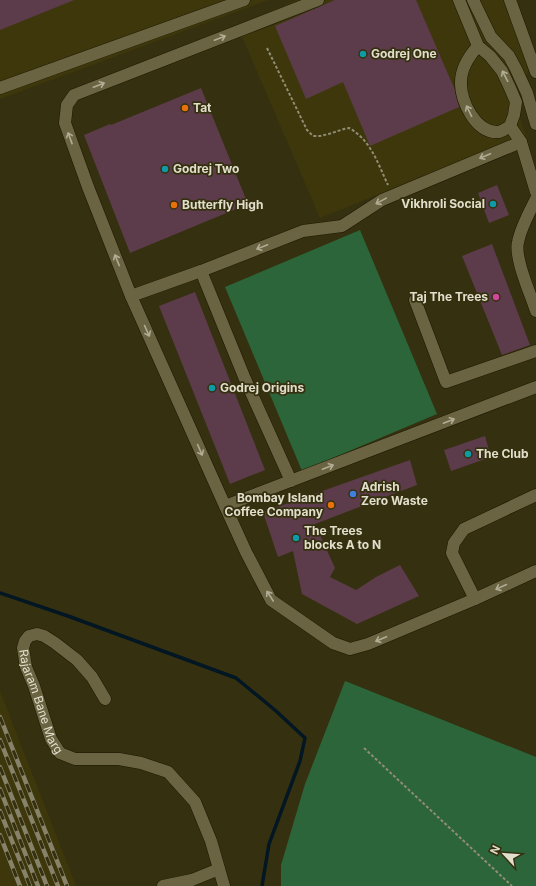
<svg xmlns="http://www.w3.org/2000/svg" width="536" height="886" font-family="Inter,sans-serif">
	<style>
		.built { fill: #3e370c }
		.green { fill: #2c653a }
		.lines { fill: none; stroke-linecap: round; stroke-linejoin: round }
		.stream { stroke: #031623; stroke-width: 3.5 }
		.building { fill: #5c3c4a }
		.minor-casing { stroke: #1d1700; stroke-width: 13 }
		.path { stroke: #918d74; stroke-width: 2; stroke-dasharray: 3 2; stroke-linecap: butt }
		.minor { stroke: #6a6442; stroke-width: 12 }
		.rail-casing { stroke: #87836a; stroke-width: 4.5 }
		.rail { stroke: #35300f; stroke-width: 3; stroke-dasharray: 9; stroke-linecap: butt }
		.oneway { stroke: #b1ad95 }
		.culture-dot { fill: #0f9aa8; stroke: #35300f; stroke-width: 1.5 }
		.food-dot { fill: #e8710a; stroke: #35300f; stroke-width: 1.5 }
		.hotel-dot { fill: #d1479c; stroke: #35300f; stroke-width: 1.5 }
		.shop-dot { fill: #3f7fe0; stroke: #35300f; stroke-width: 1.5 }
		.labels { text-anchor: middle; stroke-width: 3.5; stroke-linejoin: round; paint-order: stroke }
		.poi-label { font-size: 12px; font-weight: bold; fill: #e1decc; stroke: #35300f; text-anchor: start }
		.street-label { font-size: 12px; fill: #e1decc; stroke: #35300f }
	</style>
	<rect width="100%" height="100%" fill="#35300f"/>
	<path class="built" d="M0 0H268L0 99Z
		M297 0H507L530 66 515 105 526 135 320 218 237 25Z
		M0 691 76 886H0Z"/>
	<path class="green" d="M360 230 437 414 302 471 225 287Z
		M345 681 536 757V886H281V865L305 784Z"/>
	<g class="lines">
		<path class="stream" d="M0 593 68 616 236 678 276 711 305 738 300 761 269 844 262 886"/>
	</g>
	<path class="building" d="M0 0H74L0 30Z
		M335 0H416L454 88 459 107 370 146 343 82 306 99 275 26Z
		M201 88 248 204 130 253 84 135 110 124 111 125Z
		M497 185 509 215 489 223 478 193Z
		M492 244 530 345 502 355 462 256Z
		M195 292 265 470 230 484 159 306Z
		M485 436 491 457 451 471 444 450Z
		M410 460 417 485 315 524 335 568 330 577 356 590 376 577 400 565 419 596 357 624 302 594 293 551 278 557 263 512Z"/>
	<g class="lines">
		<g class="minor-casing">
			<g id="minor">
				<path d="M459 0 478 46 490 56 502 71 510 88 516 102 514 115 510 126C507 128 502 131 499 132 476 134 460 101 461 82 461 69 469 56 478 46"/>
				<path d="M473 0 491 37 509 56 516 69 527 93 536 124"/>
				<path d="M510 0 536 72"/>
				<path d="M0 88 244 0"/>
				<path d="M510 126 521 142 536 192"/>
				<path d="M536 199C529 213 521 227 518 242 514 258 531 295 536 311"/>
				<path d="M201 271 245 379 291 481"/>
				<path d="M131 296 201 271 303 231 342 226 382 200 521 142"/>
				<path d="M415 300 446 382 536 351"/>
				<path d="M536 387 225 506 246 552 271 600 333 643 350 649 368 644 475 599 536 571"/>
				<path d="M225 506 131 296 88 187 65 123 67 105 74 95 318 0"/>
				<path d="M475 599 452 553 454 543 464 529 536 495"/>
				<path id="s1" d="M105 699 92 677 77 660 55 643 44 636 37 634 29 636 25 641 23 648 26 667 34 686 51 739 60 753 75 759H119L141 763 168 772 195 802 211 841 224 886"/>
				<path d="M163 886 192 880 219 869"/>
			</g>
		</g>
		<path class="path" d="M267 48 307 130 313 136C326 137 337 130 349 128 371 140 378 164 388 185
			M364 748 512 886"/>
		<use href="#minor" class="minor"/>
		<g class="rail-casing">
			<path id="rail" d="M0 717 67 886
				M0 740 58 886
				M0 767 47 886
				M0 789 38 886
				M0 811 30 886
				M0 835 20 886"/>
		</g>
		<use href="#rail" class="rail"/>
	</g>
	<defs><path id="oneway-shaft" d="M-6 0H5M1.5-3L5.5 0L1.5 3" fill="none" stroke-width="1.6" stroke-linecap="round" stroke-linejoin="round"/></defs>
	<g class="oneway">
		<use href="#oneway-shaft" transform="translate(220 38) rotate(-21)"/>
		<use href="#oneway-shaft" transform="translate(505 76) rotate(-117)"/>
		<use href="#oneway-shaft" transform="translate(99 85) rotate(-21)"/>
		<use href="#oneway-shaft" transform="translate(469 111) rotate(-116)"/>
		<use href="#oneway-shaft" transform="translate(70 138) rotate(-110)"/>
		<use href="#oneway-shaft" transform="translate(485 156) rotate(157)"/>
		<use href="#oneway-shaft" transform="translate(381 201) rotate(151)"/>
		<use href="#oneway-shaft" transform="translate(262 247) rotate(158)"/>
		<use href="#oneway-shaft" transform="translate(117 260) rotate(-112)"/>
		<use href="#oneway-shaft" transform="translate(147 331) rotate(66)"/>
		<use href="#oneway-shaft" transform="translate(449 421) rotate(-21)"/>
		<use href="#oneway-shaft" transform="translate(200 450) rotate(66)"/>
		<use href="#oneway-shaft" transform="translate(328 467) rotate(-21)"/>
		<use href="#oneway-shaft" transform="translate(501 587) rotate(155)"/>
		<use href="#oneway-shaft" transform="translate(270 596) rotate(-123)"/>
		<use href="#oneway-shaft" transform="translate(381 639) rotate(157)"/>
	</g>
	<g class="culture-dot">
		<circle cx="363" cy="54" r="4"/>
		<circle cx="165" cy="169" r="4"/>
		<circle cx="493" cy="204" r="4"/>
		<circle cx="212" cy="388" r="4"/>
		<circle cx="468" cy="454" r="4"/>
		<circle cx="296" cy="538" r="4"/>
	</g>
	<g class="food-dot">
		<circle cx="185" cy="108" r="4"/>
		<circle cx="174" cy="205" r="4"/>
		<circle cx="331" cy="505" r="4"/>
	</g>
	<circle class="hotel-dot" cx="496" cy="297" r="4"/>
	<circle class="shop-dot" cx="353" cy="494" r="4"/>
	<g class="labels">
		<g class="poi-label">
			<text x="371" y="58">Godrej One</text>
			<text x="193" y="112">Tat</text>
			<text x="173" y="173">Godrej Two</text>
			<text x="485" y="208" text-anchor="end">Vikhroli Social</text>
			<text x="182" y="209">Butterfly High</text>
			<text x="488" y="301" text-anchor="end">Taj The Trees</text>
			<text x="220" y="392">Godrej Origins</text>
			<text x="476" y="458">The Club</text>
			<text x="361" y="491">Adrish<tspan x="361" dy="14">Zero Waste</tspan></text>
			<text x="323" y="502" text-anchor="end">Bombay Island<tspan x="323" dy="14">Coffee Company</tspan></text>
			<text x="304" y="535">The Trees<tspan x="304" dy="14">blocks A to N</tspan></text>
		</g>
		<g class="street-label">
			<text dy="4" stroke="none"><textPath href="#s1" startOffset="175">Rajaram Bane Marg</textPath></text>
		</g>
	</g>
	<g transform="translate(504 854) rotate(296)" stroke="#35300f" stroke-width="3" paint-order="stroke">
	<path d="M0-3L7 15L0 10L-7 15Z" fill="#e1decc"/>
	<text y="-6" font-size="11" font-weight="bold" text-anchor="middle" fill="#e1decc">N</text>
	</g>
</svg>
